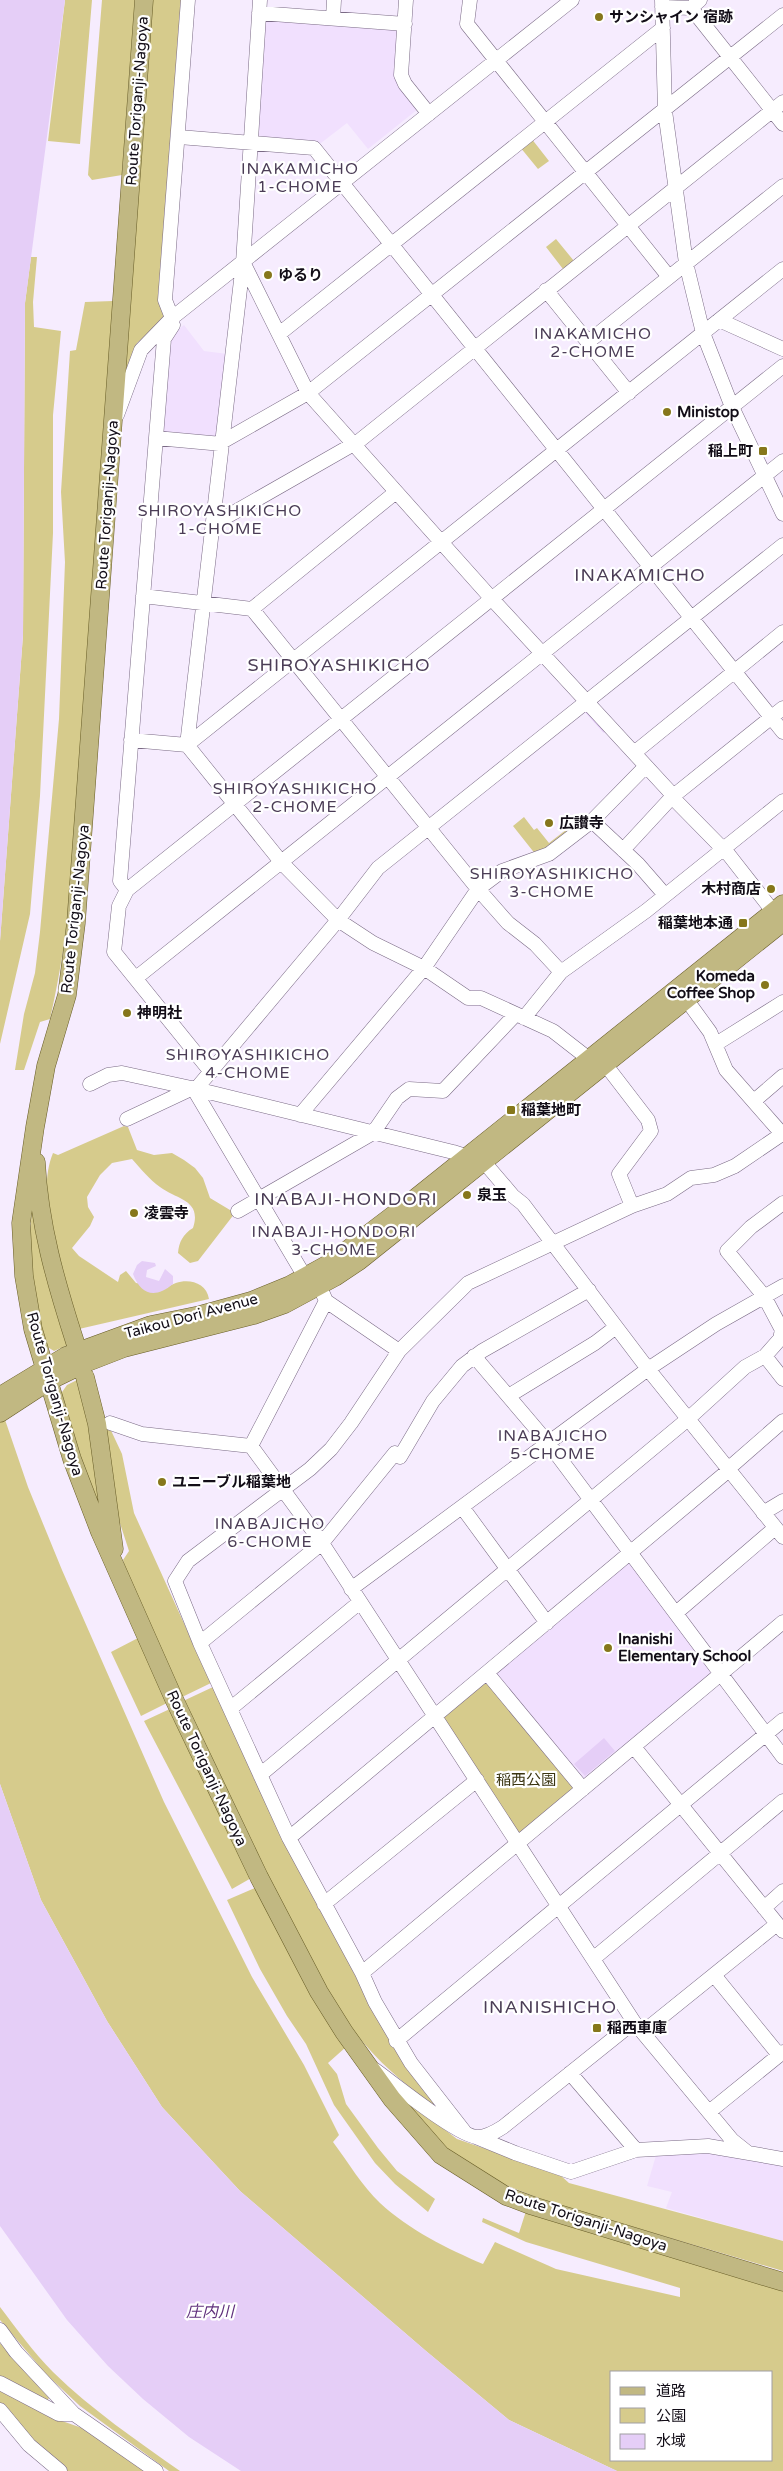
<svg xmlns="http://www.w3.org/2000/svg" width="783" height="2471" font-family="'Varela Round','Noto Sans JP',sans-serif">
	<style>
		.built { fill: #f1e0fe }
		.green { fill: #d6cb8c; fill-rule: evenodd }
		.water { fill: #e5cef7 }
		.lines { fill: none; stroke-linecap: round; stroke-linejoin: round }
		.stream { stroke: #e5cef7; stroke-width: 3 }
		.minor-casing { stroke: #7a6a85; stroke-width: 15 }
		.major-casing { stroke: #685d27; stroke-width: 19 }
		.minor { stroke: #fff; stroke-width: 14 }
		.major { stroke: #c1b882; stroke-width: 18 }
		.poi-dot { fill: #86771b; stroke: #fff; stroke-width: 2 }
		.labels { text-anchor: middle; stroke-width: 4.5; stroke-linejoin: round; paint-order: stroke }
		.poi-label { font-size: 15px; font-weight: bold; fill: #120d17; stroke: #fff; text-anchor: start }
		.street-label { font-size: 15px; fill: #120d17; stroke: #fff }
		.park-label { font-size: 15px; fill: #3b3512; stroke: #fff }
		.neighbourhood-label { font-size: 16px; letter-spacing: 1px; fill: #4b3d56; stroke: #fff }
		.water-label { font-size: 16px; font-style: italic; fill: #5f2f7c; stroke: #fff }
		.quarter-label { font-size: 18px; letter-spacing: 1px; fill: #4b3d56; stroke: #fff }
	</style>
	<rect width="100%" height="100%" fill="#f6ecfe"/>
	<path class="built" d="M267 18 400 28 396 75 418 109 368 149 347 123 321 143 260 139 255 133 263 22Z
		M184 325 204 351 228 354 218 436 215 440 165 434 161 429 168 337Z
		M628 1560 711 1672V1677L581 1782 494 1672Z
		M709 2149 777 2164 783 2168V2241L666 2208 672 2192 647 2186 657 2152Z"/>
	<path class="green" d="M65 0H92L80 144 48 141Z
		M102 0H135L122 175 92 180 88 175Z
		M151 0H181L158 300 166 319 137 343 121 395Z
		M531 138 549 161 538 169 520 147Z
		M556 239 574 261 563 269 546 247Z
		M31 257H37L33 302 34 327 61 331 53 415V533L40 796 30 914 0 1044V941L23 635 25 303Z
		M113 301C103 439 94 577 84 715 77 817 73 920 50 1019L40 1022 24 1070H15L24 1014 35 973 40 932 59 719 65 562 61 492 70 351 76 350 85 302Z
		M524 817 534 830 537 828 549 843 571 826 575 830 536 855 513 826Z
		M124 1126 128 1127 137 1150 154 1155 172 1153 184 1160 195 1168 203 1178 210 1198 235 1213 198 1261 190 1263 178 1253C179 1242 183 1234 193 1228 202 1200 178 1200 160 1187 149 1179 141 1169 132 1159L112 1163 100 1175 87 1197 88 1207 94 1217 90 1226 72 1248 79 1256 118 1282 120 1275 126 1271 136 1283 167 1288C180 1277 206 1279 209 1299L79 1329C65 1281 33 1201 53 1153L58 1155Z
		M34 1196 70 1344 54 1351 46 1346C30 1296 26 1248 34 1196Z
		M79 1379 92 1426 104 1524 94 1503 60 1395 67 1385Z
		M0 1405 28 1487 62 1570 164 1802 252 1977 304 2065 339 2135 333 2142C348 2162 362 2186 380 2203 409 2230 448 2249 483 2264L495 2242 556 2269 680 2297V2288L526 2242 482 2222 483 2218 519 2233 526 2211 783 2289V2471H617L509 2420 426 2351 240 2191 162 2107 107 2021 41 1900 0 1784ZM612 2372H772V2460H612Z
		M100 1407 122 1454 134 1513 211 1683 180 1698 131 1590 123 1560 129 1551 117 1514Z
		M138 1638 169 1702 141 1716 111 1652Z
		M484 1680 576 1785 524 1833 518 1832 444 1719 445 1713Z
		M213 1687C254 1774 296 1861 340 1946 371 2005 399 2064 444 2114 427 2100 408 2087 392 2072 366 2049 345 2021 325 1992L181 1702Z
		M172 1708 253 1877 232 1889 144 1721Z
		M257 1887 346 2047 328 2063 337 2074 346 2104 378 2148 397 2171 435 2199 428 2212 395 2184 375 2163 334 2105 306 2044 287 2016 260 1969 227 1900Z
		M390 2088 457 2139 559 2174 569 2183 783 2241V2271L551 2203 478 2174 442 2147Z
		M0 2307C17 2329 33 2352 53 2372 92 2410 136 2440 180 2471H169L80 2406 46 2374 0 2320Z
		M0 2343 49 2398 46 2403 0 2376Z
		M0 2388 62 2421 82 2428 145 2471H67L26 2434 0 2403Z"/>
	<path class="water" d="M0 0H65L25 303 23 635 0 941Z
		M142 1261 155 1263 156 1266 147 1270 146 1277 159 1281 165 1269 173 1276V1284C155 1299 141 1295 133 1274L137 1265Z
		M604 1738 615 1751 585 1776 574 1764Z
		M0 1784 41 1900 107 2021 162 2107 240 2191 426 2351 509 2420 617 2471H241L189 2437 143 2399 108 2366 67 2320 0 2226Z"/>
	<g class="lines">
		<path class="stream" d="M587 712 604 731"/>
		<g class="minor-casing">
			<path id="minor" d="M260 0 243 263 187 745 783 269
				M406 0 401 75 405 84 429 114
				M470 0 467 24 669 277
				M662 0 665 111 686 263 703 333 732 407 783 514
				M662 7 691 8 700 0
				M691 8 783 124
				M259 13 405 24
				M333 18 334 0
				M179 137 314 148 783 732
				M244 264 308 393 492 599 670 792 672 797 729 855 779 919
				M546 290 629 393
				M172 318 165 300 188 0
				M719 320 783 349
				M279 334 663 28
				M588 342 783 186
				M117 415 141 350 172 318 572 0
				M156 438 222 444
				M222 442 308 393 783 15
				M212 525 359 441 783 102
				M143 596 252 609 478 889 508 923 535 944 561 972
				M252 609 396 492
				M131 740 187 745 282 863 338 920 373 943 424 968 468 998H481L553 1031 589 1059
				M634 753 783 632
				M592 821 638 864 665 895
				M623 850 672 797 783 708
				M127 890 120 881 164 339 173 325
				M136 978 783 461
				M686 999 710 1032 726 1070 783 1135
				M524 1018 561 972 646 911 783 801
				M716 1044 783 1002
				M605 1064 648 1120 651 1131 619 1174 632 1206
				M211 1072 114 952 119 906 127 890 783 366
				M90 1084 108 1075 122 1073 196 1089 453 1152 484 1162 513 1196 523 1204 648 1369 783 1537
				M196 1089 338 920 378 868 783 545
				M754 1101 783 1076
				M300 1115 424 968 478 889 502 871 549 854 592 821 646 766
				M127 1119 193 1088 305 1277
				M238 1211 373 1133 397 1098 409 1089 443 1091 516 1014
				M323 1294 326 1301 399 1351
				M474 1356 549 1444 783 1757
				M765 1356 780 1339 782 1330 764 1296 727 1251 751 1227 783 1203
				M510 1395 595 1343 616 1327
				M110 1423 142 1434 251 1446 322 1543 634 2022 732 2140 747 2152
				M251 1446 326 1301
				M400 1457 433 1401 462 1366 482 1351 589 1290
				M728 1469 783 1421
				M462 1507 547 1623
				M763 1513 783 1501
				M351 1589 648 1369 716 1324 783 1286
				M676 1613 775 1528
				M200 1643 322 1543 395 1453
				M487 1673 583 1789
				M230 1709 360 1602
				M634 1747 783 1931
				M260 1775 688 1419 745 1367 765 1356 783 1379
				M289 1838 729 1470
				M324 1904 477 1780
				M764 1908 783 1891
				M593 1959 783 1801
				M362 1973 783 1622
				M714 1975 779 2055
				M643 2032 777 1924
				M396 2041 783 1720
				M375 2070C392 2082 460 2138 478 2137 487 2137 495 2132 503 2127L634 2022
				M570 2073 636 2150
				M709 2112 783 2052
				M464 2131 411 2063 375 2002 362 1973 289 1838 200 1643 175 1581 188 1561 310 1469 331 1449 351 1423 399 1351 468 1283 632 1206 667 1194 691 1178 714 1175 735 1166 782 1134
				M476 2137 515 2153 571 2172 636 2150 708 2146 783 2159
				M0 2330 16 2352 74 2414 156 2471
				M0 2383 59 2414H74
				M0 2410 29 2445 60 2471"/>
		</g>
		<g class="major-casing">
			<path id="major" d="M144 0 76 923 67 995 46 1066 35 1127 21 1223 24 1276 33 1329 72 1459 100 1532 174 1699 259 1877 319 1992 344 2032 392 2099 441 2155 506 2196 533 2206 783 2282
				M36 1162C39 1225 56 1283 75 1342
				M85 1377 97 1424 114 1549
				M0 1396 66 1356 151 1325 200 1315 251 1301 290 1285 330 1263 413 1200 783 904
				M0 1413 49 1381 88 1362 124 1348 254 1315 285 1304 335 1277 359 1261 443 1194 783 922"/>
		</g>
		<use href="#minor" class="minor"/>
		<use href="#major" class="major"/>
	</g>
	<g class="poi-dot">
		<circle cx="599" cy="17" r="5"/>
		<circle cx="268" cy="275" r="5"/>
		<circle cx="667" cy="412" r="5"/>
		<rect x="758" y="446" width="10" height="10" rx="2.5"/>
		<circle cx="549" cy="823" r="5"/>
		<circle cx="771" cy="889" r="5"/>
		<rect x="738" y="918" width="10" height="10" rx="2.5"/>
		<circle cx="765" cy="985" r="5"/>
		<circle cx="127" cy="1013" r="5"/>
		<rect x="506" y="1105" width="10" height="10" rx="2.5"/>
		<circle cx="467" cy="1195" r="5"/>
		<circle cx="134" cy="1213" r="5"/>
		<circle cx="162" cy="1482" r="5"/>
		<circle cx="608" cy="1648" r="5"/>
		<rect x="592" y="2023" width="10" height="10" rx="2.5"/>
	</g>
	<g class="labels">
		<g class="poi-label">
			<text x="609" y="22">サンシャイン 宿跡</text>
			<text x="278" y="280">ゆるり</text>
			<text x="677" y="417">Ministop</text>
			<text x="753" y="456" text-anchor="end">稲上町</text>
			<text x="559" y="828">広讃寺</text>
			<text x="761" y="894" text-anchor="end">木村商店</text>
			<text x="733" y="928" text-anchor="end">稲葉地本通</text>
			<text x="755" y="981" text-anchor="end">Komeda<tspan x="755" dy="17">Coffee Shop</tspan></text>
			<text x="137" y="1018">神明社</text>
			<text x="521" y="1115">稲葉地町</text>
			<text x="477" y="1200">泉玉</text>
			<text x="144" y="1218">凌雲寺</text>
			<text x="172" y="1487">ユニーブル稲葉地</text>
			<text x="618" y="1644">Inanishi<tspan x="618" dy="17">Elementary School</tspan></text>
			<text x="607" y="2033">稲西車庫</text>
		</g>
		<g class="street-label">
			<text transform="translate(137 101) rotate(-86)" y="5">Route Toriganji-Nagoya</text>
			<text transform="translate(107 505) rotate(-86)" y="5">Route Toriganji-Nagoya</text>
			<text transform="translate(75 909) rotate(-84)" y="5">Route Toriganji-Nagoya</text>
			<text transform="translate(191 1316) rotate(-15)" y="5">Taikou Dori Avenue</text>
			<text transform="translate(55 1394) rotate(74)" y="5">Route Toriganji-Nagoya</text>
			<text transform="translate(207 1768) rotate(65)" y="5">Route Toriganji-Nagoya</text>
			<text transform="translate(586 2220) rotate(18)" y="5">Route Toriganji-Nagoya</text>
		</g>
		<g class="park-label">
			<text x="526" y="1785">稲西公園</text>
		</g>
		<g class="neighbourhood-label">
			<text x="300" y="174">INAKAMICHO<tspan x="300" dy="18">1-CHOME</tspan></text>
			<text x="593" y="339">INAKAMICHO<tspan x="593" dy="18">2-CHOME</tspan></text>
			<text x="220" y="516">SHIROYASHIKICHO<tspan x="220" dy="18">1-CHOME</tspan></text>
			<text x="295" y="794">SHIROYASHIKICHO<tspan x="295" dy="18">2-CHOME</tspan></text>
			<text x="552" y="879">SHIROYASHIKICHO<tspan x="552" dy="18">3-CHOME</tspan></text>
			<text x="248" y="1060">SHIROYASHIKICHO<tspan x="248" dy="18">4-CHOME</tspan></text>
			<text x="334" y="1237">INABAJI-HONDORI<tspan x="334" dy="18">3-CHOME</tspan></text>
			<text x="553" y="1441">INABAJICHO<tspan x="553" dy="18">5-CHOME</tspan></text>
			<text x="270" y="1529">INABAJICHO<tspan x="270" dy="18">6-CHOME</tspan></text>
		</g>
		<g class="water-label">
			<text x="210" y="2317">庄内川</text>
		</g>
		<g class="quarter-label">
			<text x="640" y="581">INAKAMICHO</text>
			<text x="339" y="671">SHIROYASHIKICHO</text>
			<text x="346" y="1205">INABAJI-HONDORI</text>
			<text x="550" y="2013">INANISHICHO</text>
		</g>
	</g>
	<rect x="610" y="2371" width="162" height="90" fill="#ffffff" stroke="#a09ea2"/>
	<rect x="620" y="2387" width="25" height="8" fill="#c1b882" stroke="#a09ea2"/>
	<text x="656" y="2396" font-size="15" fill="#120d17">道路</text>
	<rect x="620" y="2408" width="25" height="15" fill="#d6cb8c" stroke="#a09ea2"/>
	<text x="656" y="2421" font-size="15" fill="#120d17">公園</text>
	<rect x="620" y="2434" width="25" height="15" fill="#e5cef7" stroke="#a09ea2"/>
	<text x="656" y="2446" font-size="15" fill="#120d17">水域</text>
</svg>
